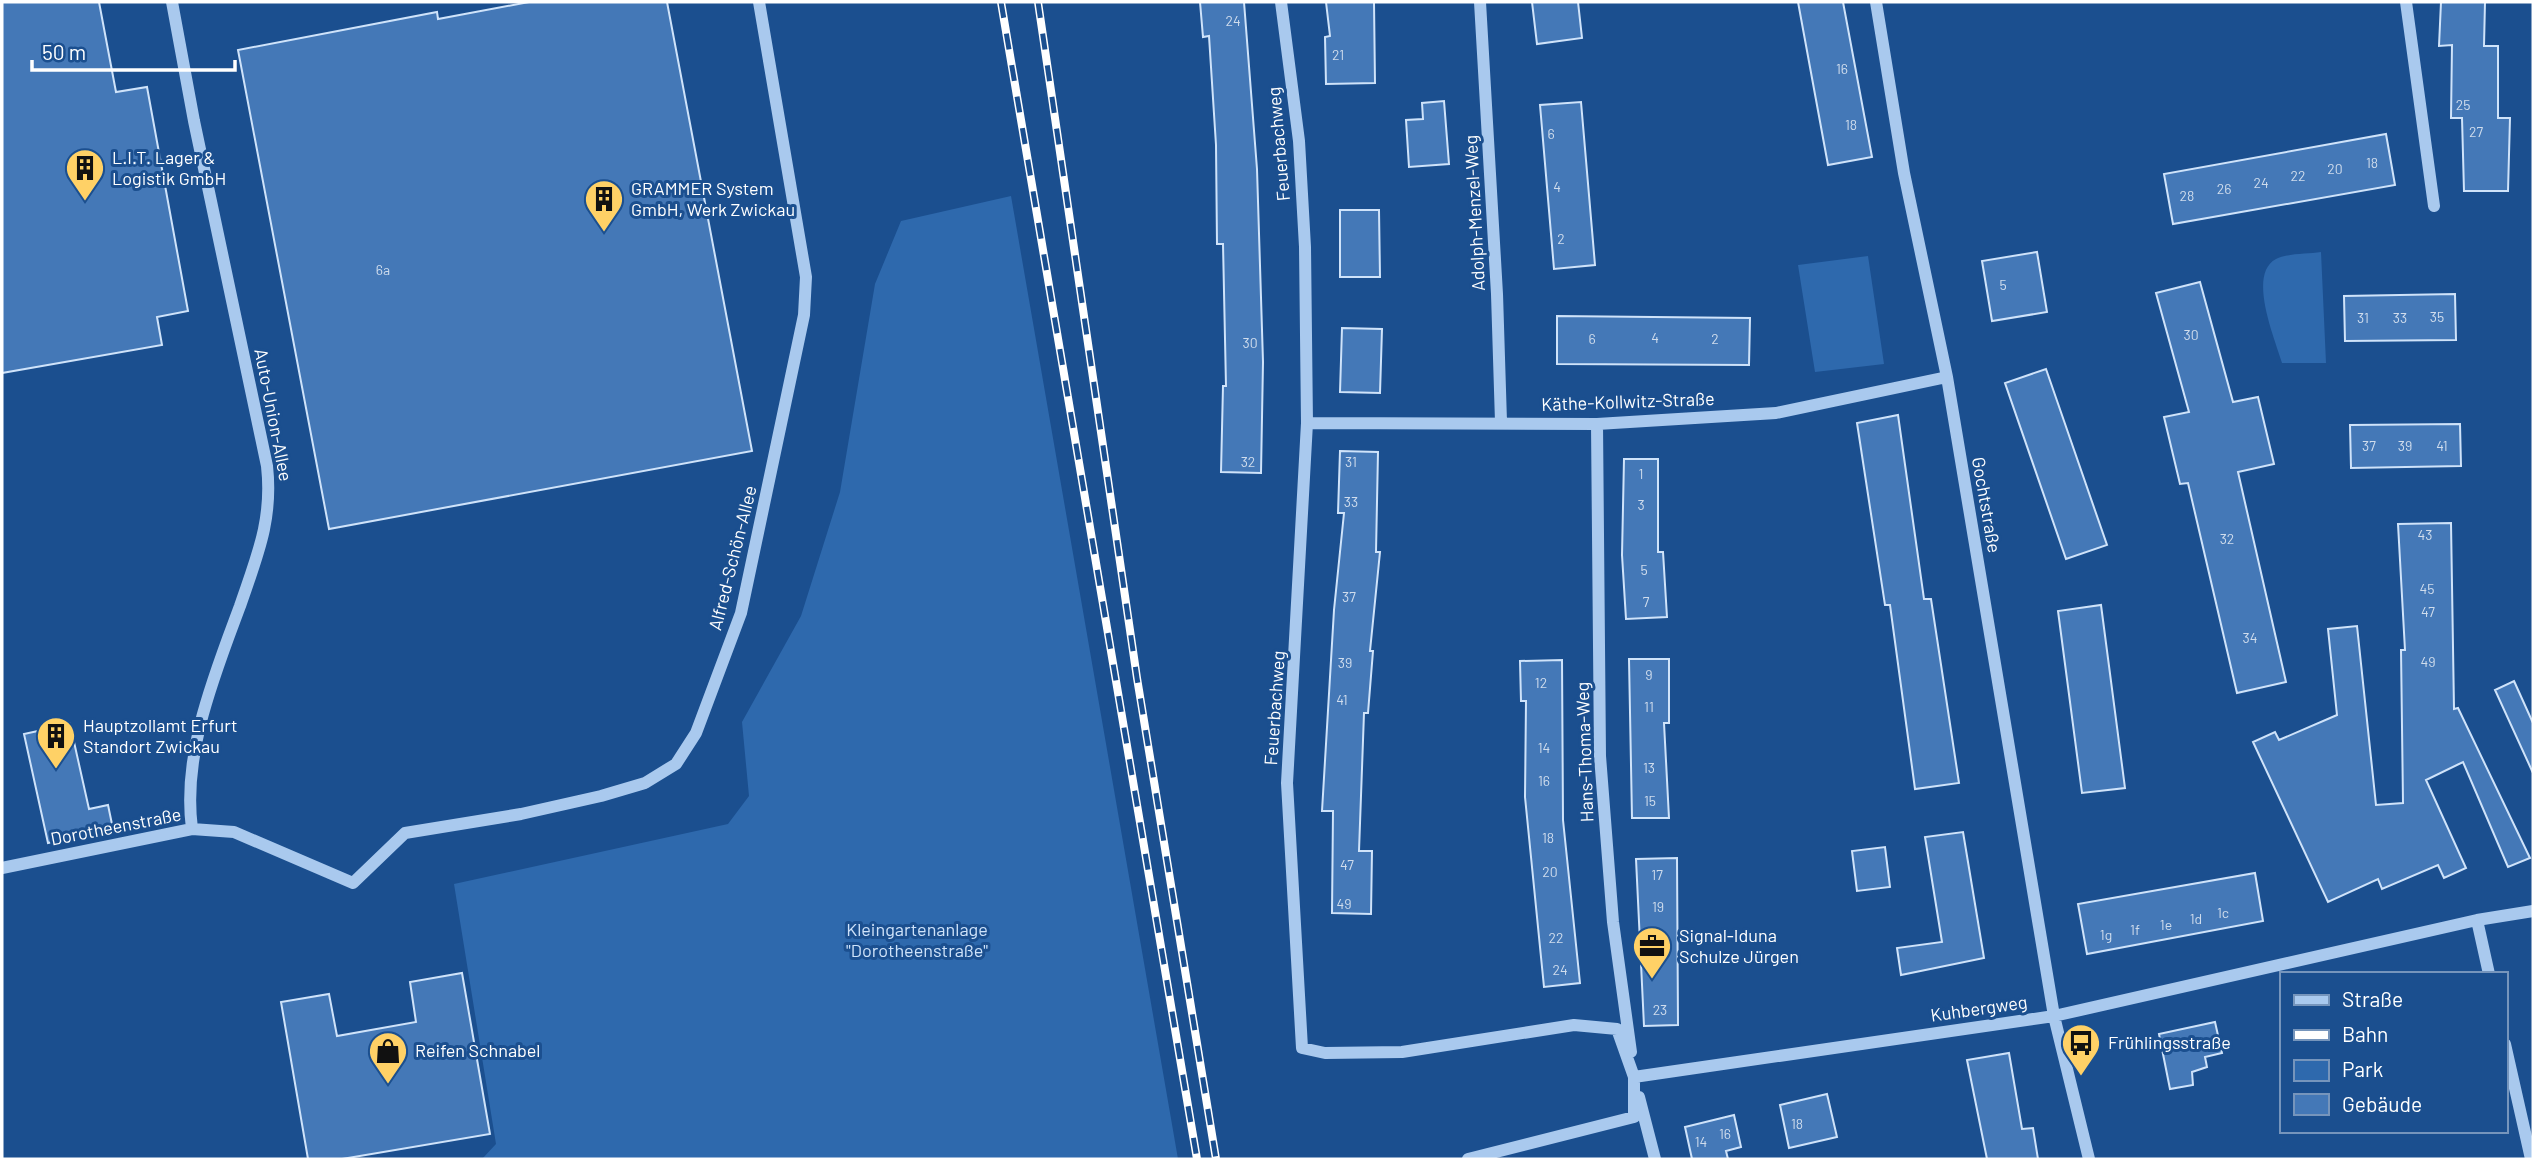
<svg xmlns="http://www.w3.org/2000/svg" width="2535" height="1161" font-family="Barlow,sans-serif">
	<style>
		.green { fill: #2e69ad }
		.building { fill: #4478b7; stroke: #cfe3fa; stroke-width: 2 }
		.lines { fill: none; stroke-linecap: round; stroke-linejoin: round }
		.minor { stroke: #a9c9ee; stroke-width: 12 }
		.rail-casing { stroke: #fff; stroke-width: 8 }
		.rail { stroke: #1b4f8f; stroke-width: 5; stroke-dasharray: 16; stroke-linecap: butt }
		.labels { text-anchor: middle; stroke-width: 6; stroke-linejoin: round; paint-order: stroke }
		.number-label { font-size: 14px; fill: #d0dded }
		.street-label { font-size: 18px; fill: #fff; stroke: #1b4f8f }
		.poi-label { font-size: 18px; fill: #fff; stroke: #1b4f8f; text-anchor: start }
		.park-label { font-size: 18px; fill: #cfe3fa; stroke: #1b4f8f }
	</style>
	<rect width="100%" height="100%" fill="#1b4f8f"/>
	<path class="green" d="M1011 196 1178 1159H482L496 1144 454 884 728 824 749 796 742 722 801 616 840 492 875 284 901 221Z
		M2321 252 2326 363H2282C2275 339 2247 274 2276 259 2288 253 2308 254 2321 252Z
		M1868 256 1884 364 1815 372 1798 265Z"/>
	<path class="building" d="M2 2H99L116 92 147 87 188 311 157 317 162 345 2 373Z
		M529 2H667L752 451 329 529 238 50 437 12 438 19Z
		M1200 2H1244L1257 169 1263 362 1261 473 1221 472 1223 386H1226L1223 244H1217L1216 145 1209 36 1203 37Z
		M1326 2H1374L1375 83 1326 84 1325 37 1330 36Z
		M1532 2H1578L1582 38 1537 44Z
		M1798 2H1843L1872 157 1828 165Z
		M2441 2H2485L2484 46H2498V118H2510L2508 191H2464L2462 118H2451L2452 45 2439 46Z
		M1444 101 1449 164 1409 167 1406 120 1423 119 1422 103Z
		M1581 102 1595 265 1554 269 1540 105Z
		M2386 134 2395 185 2173 224 2164 174Z
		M1340 210H1379L1380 277H1340Z
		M2037 252 2047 312 1992 321 1982 261Z
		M2200 282 2233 402 2258 397 2274 464 2238 472 2286 682 2237 693 2188 483 2180 484 2164 417 2189 412 2156 293Z
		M2455 294 2456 340 2345 341 2344 296Z
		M1557 316 1750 318 1749 365 1557 364Z
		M1342 328 1382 329 1380 393 1340 392Z
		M2046 369 2107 545 2066 559 2005 383Z
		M1898 415 1924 599H1931L1959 783 1915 789 1890 605H1885L1857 423Z
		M2460 424 2461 466 2351 468 2350 425Z
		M1340 451 1378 452 1376 552H1380L1370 651H1373L1368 713H1364L1359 851H1372L1371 914 1332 913 1333 811H1322L1334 610 1344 513H1338Z
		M1624 459H1658V552H1663L1667 617 1626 619 1622 555Z
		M2451 523 2454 709 2458 708 2530 858 2508 867 2463 762 2426 780 2466 868 2444 878 2438 865 2382 889 2378 879 2328 902 2253 742 2275 732 2279 740 2337 715 2328 629 2357 626 2376 805 2403 803 2401 650H2405L2398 524Z
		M2101 605 2125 788 2082 793 2058 611Z
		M1629 659H1669V723H1664L1669 818H1632Z
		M1562 660 1563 820 1580 983 1544 987 1525 797 1526 701H1521L1520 661Z
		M2514 681 2533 723V773L2495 690Z
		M70 724 89 809 108 805 113 829 48 843 24 734Z
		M1963 832 1984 958 1901 975 1897 948 1942 942 1925 837Z
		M1885 847 1890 887 1857 891 1852 851Z
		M1677 858 1678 1025 1644 1026 1636 859Z
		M2255 873 2263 921 2087 954 2078 904Z
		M462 973 490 1134 342 1159H308L281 1002 329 994 337 1036 416 1022 410 982Z
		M2215 1022 2222 1053 2205 1057 2207 1067 2192 1072 2193 1085 2170 1089 2159 1034Z
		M2009 1053 2022 1129 2033 1128 2038 1159H1987L1967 1060Z
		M1827 1094 1837 1137 1789 1148 1780 1105Z
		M1734 1115 1741 1147 1726 1151 1728 1159H1692L1685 1127Z"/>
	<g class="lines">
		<path class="minor" d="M172 2 194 121 267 466C273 520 257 556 240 606 214 676 182 754 192 829
			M1281 2 1299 141 1305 247 1307 423 1287 783 1302 1048 1325 1053 1402 1052 1574 1025 1617 1029 1634 1077
			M1480 2 1497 294 1501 422
			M1876 2 1904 173 1947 377 2054 1016 2089 1159
			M2406 2 2434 206
			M1307 423 1597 424 1776 413 1947 377
			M1597 424 1600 756 1613 922 1631 1052
			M2 868 192 829 234 832 353 883 405 833 521 814 601 796 645 783 676 764 696 733 741 613 804 315 806 277 759 2
			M2477 920 2489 974
			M2505 1044 2531 1159
			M1639 1097 1655 1159
			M1468 1159 1634 1117V1077L2054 1016 2477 920 2533 911"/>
		<g class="rail-casing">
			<path id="rail" d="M1001 2 1197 1159
				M1038 2 1137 678 1216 1159"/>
		</g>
		<use href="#rail" class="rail"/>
	</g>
	<defs>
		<g id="building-pin" transform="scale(2.0125)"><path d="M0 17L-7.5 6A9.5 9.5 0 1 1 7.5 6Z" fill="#ffd166" stroke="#1b4f8f"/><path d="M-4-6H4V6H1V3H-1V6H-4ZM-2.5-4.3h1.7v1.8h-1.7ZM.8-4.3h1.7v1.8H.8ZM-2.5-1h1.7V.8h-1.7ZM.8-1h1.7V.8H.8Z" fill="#111"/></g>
		<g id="office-pin" transform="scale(2.0125)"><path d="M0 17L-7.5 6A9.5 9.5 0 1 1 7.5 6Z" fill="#ffd166" stroke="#1b4f8f"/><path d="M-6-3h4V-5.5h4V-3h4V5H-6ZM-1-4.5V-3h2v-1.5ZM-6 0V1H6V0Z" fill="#111"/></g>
		<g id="bus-pin" transform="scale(2.0125)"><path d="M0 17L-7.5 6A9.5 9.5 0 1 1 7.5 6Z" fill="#ffd166" stroke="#1b4f8f"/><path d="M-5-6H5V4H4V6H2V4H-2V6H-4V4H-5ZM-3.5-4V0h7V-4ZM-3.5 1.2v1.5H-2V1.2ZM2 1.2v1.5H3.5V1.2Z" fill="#111"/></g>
		<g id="shop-pin" transform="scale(2.0125)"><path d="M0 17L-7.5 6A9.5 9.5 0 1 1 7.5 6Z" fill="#ffd166" stroke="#1b4f8f"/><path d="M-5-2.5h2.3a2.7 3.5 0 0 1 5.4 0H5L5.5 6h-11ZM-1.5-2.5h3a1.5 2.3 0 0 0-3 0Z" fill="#111"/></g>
	</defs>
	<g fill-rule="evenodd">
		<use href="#building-pin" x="85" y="168"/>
		<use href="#building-pin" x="604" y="199"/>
		<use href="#building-pin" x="56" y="736"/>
		<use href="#office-pin" x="1652" y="946"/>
		<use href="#bus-pin" x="2081" y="1043"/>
		<use href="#shop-pin" x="388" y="1051"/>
	</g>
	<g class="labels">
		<g class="number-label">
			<text x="1233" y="26">24</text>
			<text x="1338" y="60">21</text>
			<text x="1842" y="74">16</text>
			<text x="2463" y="110">25</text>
			<text x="1851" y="130">18</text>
			<text x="2476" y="137">27</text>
			<text x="1551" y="139">6</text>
			<text x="2372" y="168">18</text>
			<text x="2335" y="174">20</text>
			<text x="2298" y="181">22</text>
			<text x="2261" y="188">24</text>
			<text x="1557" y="192">4</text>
			<text x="2224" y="194">26</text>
			<text x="2187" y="201">28</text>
			<text x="1561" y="244">2</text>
			<text x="383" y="275">6a</text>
			<text x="2003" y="290">5</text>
			<text x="2437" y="322">35</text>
			<text x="2363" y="323">31</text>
			<text x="2400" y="323">33</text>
			<text x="2191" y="340">30</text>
			<text x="1655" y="343">4</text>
			<text x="1592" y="344">6</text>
			<text x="1715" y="344">2</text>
			<text x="1250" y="348">30</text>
			<text x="2369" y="451">37</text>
			<text x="2405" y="451">39</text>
			<text x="2442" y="451">41</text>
			<text x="1248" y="467">32</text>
			<text x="1351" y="467">31</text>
			<text x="1641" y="479">1</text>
			<text x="1351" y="507">33</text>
			<text x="1641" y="510">3</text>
			<text x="2425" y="540">43</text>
			<text x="2227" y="544">32</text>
			<text x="1644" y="575">5</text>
			<text x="2427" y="594">45</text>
			<text x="1349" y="602">37</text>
			<text x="1646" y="607">7</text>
			<text x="2428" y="617">47</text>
			<text x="2250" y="643">34</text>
			<text x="2428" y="667">49</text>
			<text x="1345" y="668">39</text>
			<text x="1649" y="680">9</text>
			<text x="1541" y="688">12</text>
			<text x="1342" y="705">41</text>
			<text x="1649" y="712">11</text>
			<text x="1544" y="753">14</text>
			<text x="1649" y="773">13</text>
			<text x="1544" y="786">16</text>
			<text x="1650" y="806">15</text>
			<text x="1548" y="843">18</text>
			<text x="1347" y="870">47</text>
			<text x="1550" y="877">20</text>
			<text x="1657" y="880">17</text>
			<text x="1344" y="909">49</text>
			<text x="1658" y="912">19</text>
			<text x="2223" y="918">1c</text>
			<text x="2196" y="924">1d</text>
			<text x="2166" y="930">1e</text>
			<text x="2135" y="935">1f</text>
			<text x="2106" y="940">1g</text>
			<text x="1556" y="943">22</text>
			<text x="1560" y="975">24</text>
			<text x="1660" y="1015">23</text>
			<text x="1797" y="1129">18</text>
			<text x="1725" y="1139">16</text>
			<text x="1701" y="1147">14</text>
		</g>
		<g class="street-label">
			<text transform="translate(1279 144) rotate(-95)" y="6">Feuerbachweg</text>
			<text transform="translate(1475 213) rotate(-93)" y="6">Adolph-Menzel-Weg</text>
			<text transform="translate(1628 402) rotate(-2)" y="6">Käthe-Kollwitz-Straße</text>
			<text transform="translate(273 415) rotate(79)" y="6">Auto-Union-Allee</text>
			<text transform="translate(1986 505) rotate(80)" y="6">Gochtstraße</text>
			<text transform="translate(733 558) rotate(-76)" y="6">Alfred-Schön-Allee</text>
			<text transform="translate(1275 708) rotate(-86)" y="6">Feuerbachweg</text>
			<text transform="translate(1585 752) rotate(-92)" y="6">Hans-Thoma-Weg</text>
			<text transform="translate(116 827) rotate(-11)" y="6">Dorotheenstraße</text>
			<text transform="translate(1979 1009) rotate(-8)" y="6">Kuhbergweg</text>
		</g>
		<g class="poi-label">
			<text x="112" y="164">L.I.T. Lager &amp;<tspan x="112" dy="21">Logistik GmbH</tspan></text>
			<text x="631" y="195">GRAMMER System<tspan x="631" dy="21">GmbH, Werk Zwickau</tspan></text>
			<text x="83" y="732">Hauptzollamt Erfurt<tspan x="83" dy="21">Standort Zwickau</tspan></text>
			<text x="1679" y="942">Signal-Iduna<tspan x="1679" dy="21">Schulze Jürgen</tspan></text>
			<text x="2108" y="1049">Frühlingsstraße</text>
			<text x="415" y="1057">Reifen Schnabel</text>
		</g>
		<g class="park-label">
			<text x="917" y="936">Kleingartenanlage<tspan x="917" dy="21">"Dorotheenstraße"</tspan></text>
		</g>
	</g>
	<rect width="2535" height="1161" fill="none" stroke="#ffffff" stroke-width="7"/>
	<rect x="2280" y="972" width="228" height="161" fill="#1b4f8f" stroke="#7695bc" stroke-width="2"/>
	<rect x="2294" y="995" width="35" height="10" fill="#a9c9ee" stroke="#7695bc" stroke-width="2"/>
	<text x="2342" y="1007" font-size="21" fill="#ffffff">Straße</text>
	<rect x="2294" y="1030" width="35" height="10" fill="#ffffff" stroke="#7695bc" stroke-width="2"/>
	<text x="2342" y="1042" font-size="21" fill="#ffffff">Bahn</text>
	<rect x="2294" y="1060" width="35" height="21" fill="#2e69ad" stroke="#7695bc" stroke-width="2"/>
	<text x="2342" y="1077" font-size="21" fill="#ffffff">Park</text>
	<rect x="2294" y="1094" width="35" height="21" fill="#4478b7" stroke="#7695bc" stroke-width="2"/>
	<text x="2342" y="1112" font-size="21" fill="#ffffff">Gebäude</text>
	<path d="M32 60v10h203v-10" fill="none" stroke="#ffffff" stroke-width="3.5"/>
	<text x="42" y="60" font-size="21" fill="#ffffff" stroke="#1b4f8f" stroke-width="5" paint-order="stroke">50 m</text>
</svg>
